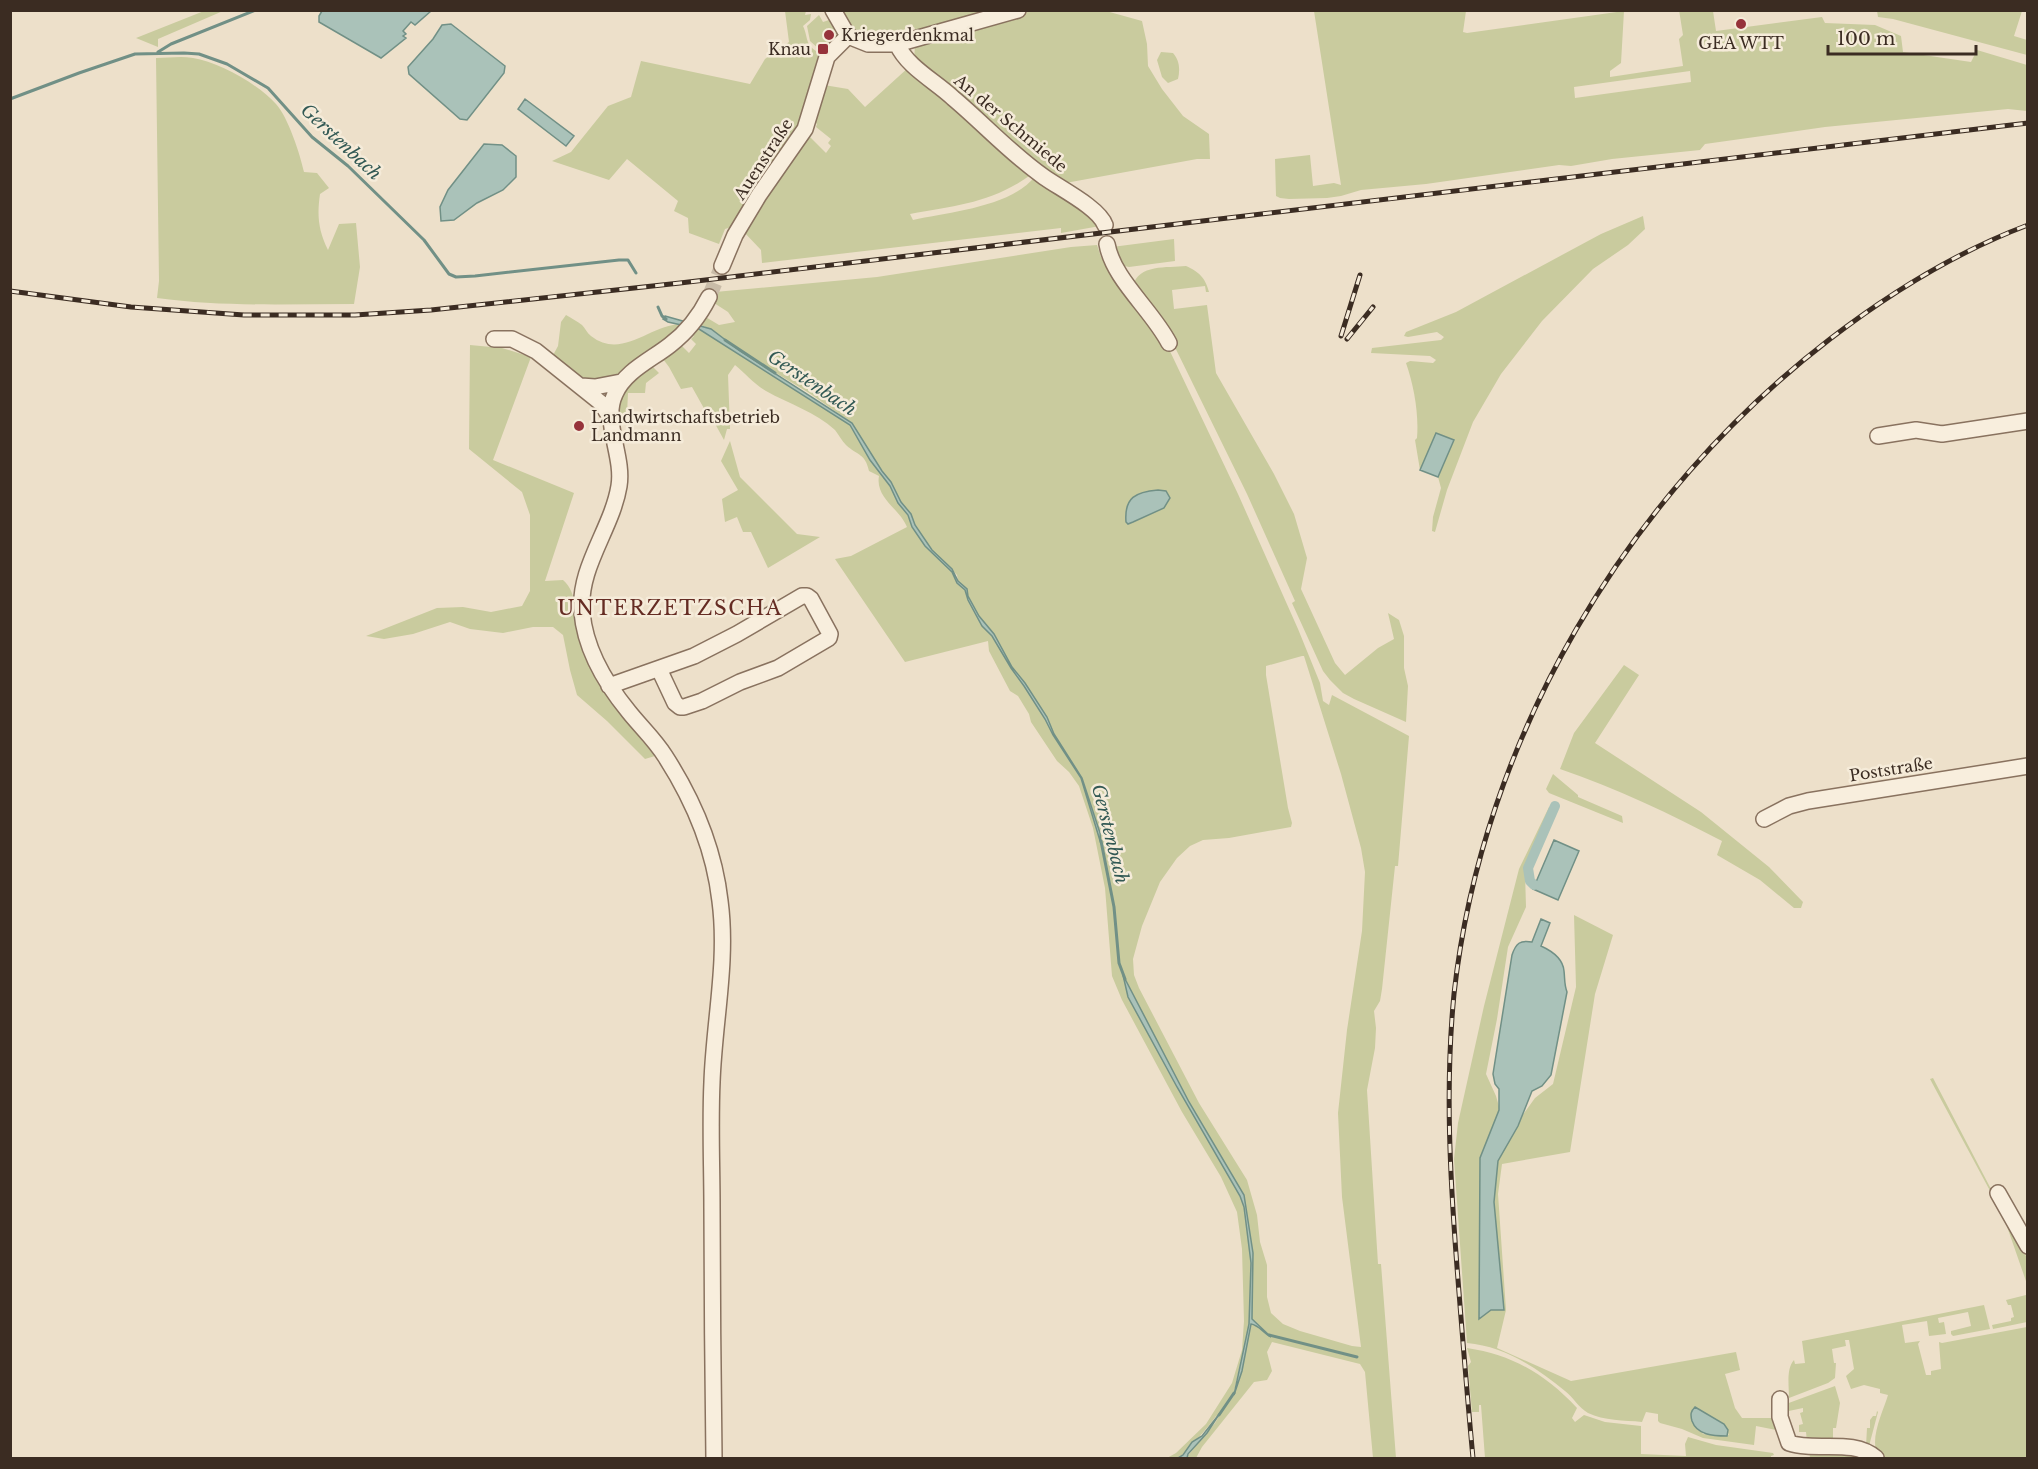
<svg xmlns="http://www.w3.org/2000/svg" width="2038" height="1469" font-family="'Libre Baskerville',serif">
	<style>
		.green { fill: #c9cb9e; fill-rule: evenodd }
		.water { fill: #aac2b9; stroke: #719086; stroke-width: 1.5 }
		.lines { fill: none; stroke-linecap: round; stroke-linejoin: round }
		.stream { stroke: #719086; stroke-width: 3 }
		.canal { stroke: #aac2b9; stroke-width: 10 }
		.minor-tunnel { stroke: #c9bca8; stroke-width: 15; stroke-dasharray: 15 8; stroke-linecap: butt }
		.minor-casing { stroke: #89725f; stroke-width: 18 }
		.minor { stroke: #f8eedd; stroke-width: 15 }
		.rail-casing { stroke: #3b2c22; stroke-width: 5 }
		.rail { stroke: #f5ebd9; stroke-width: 3; stroke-dasharray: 9; stroke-linecap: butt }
		.poi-dot { fill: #96323a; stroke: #f5ebd9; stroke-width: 2 }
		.labels { text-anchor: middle; stroke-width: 5; stroke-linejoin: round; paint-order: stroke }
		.poi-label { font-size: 16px; fill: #3b2c22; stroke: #f5ebd9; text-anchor: start }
		.street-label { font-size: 16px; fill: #3b2c22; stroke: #f5ebd9 }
		.water-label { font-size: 18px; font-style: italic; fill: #325954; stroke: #f5ebd9 }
		.quarter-label { font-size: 20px; letter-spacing: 1.5px; fill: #652c23; stroke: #f5ebd9 }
	</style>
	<rect width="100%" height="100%" fill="#ede0ca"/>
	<path class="green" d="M1679 10 1713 11 1716 31 1822 17 1825 23 1875 25 1901 36 1903 52 1971 62 1977 50 2027 65V111L2008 109 1825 127 1705 144 1700 150 1612 159 1571 166 1559 165 1426 184 1361 190 1341 196 1327 198 1289 199 1280 198 1276 196 1275 159 1310 155 1313 186 1334 183 1341 185 1314 11H1466L1463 32 1467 33 1624 11 1621 63 1610 71V77L1683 66 1679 39 1683 35ZM1690 71 1691 82 1575 98 1574 87Z
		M204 11H223L158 39V47L136 38Z
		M785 11H806L805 15 811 14 810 20 803 26C809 39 804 44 819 53L805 118 735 226 725 229 719 244 689 233 688 218 674 211 678 201 627 159 609 180 552 161 571 152 608 106 631 97 641 61 750 84 765 59 789 42Z
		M841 11H984L916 31 914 27 898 31 891 38C865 42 854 32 841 11Z
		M1031 11H1106L1142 21 1147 44 1148 66 1162 89 1183 116 1209 134 1210 159H1197L1060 184 914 60 915 45Z
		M1877 11H2022L2014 36 2027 40V55L1893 19 1878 17Z
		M819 15 823 22 832 19C839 33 839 35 828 48L825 45 820 50 810 41 807 26Z
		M1161 52 1173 53C1180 61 1180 70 1178 79L1168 83 1162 77 1157 60Z
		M156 58C168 58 181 56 193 58 219 62 258 84 276 104 288 117 300 154 304 172L317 173 329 188 320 194C317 215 318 230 328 250L339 224 356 223 360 267 354 304C288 304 222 307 157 298L159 281Z
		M909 67 1032 174C992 203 958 205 910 214L913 220C949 212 1012 207 1035 176L1085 208 1100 226 1061 233V228L762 263 761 250 743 231 807 134 826 153 831 146 828 143 831 139 816 127 817 124 814 121 824 85 848 89 865 107Z
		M1643 216 1645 229 1628 245 1593 269 1542 321 1501 374 1473 422 1447 490 1435 532 1432 531 1433 517 1441 488 1438 477 1454 440 1436 433 1420 470 1415 440 1417 438C1419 414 1414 386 1406 363L1410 361 1433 363 1436 360 1430 356 1371 353 1372 348 1441 340 1444 337 1437 332 1408 337 1404 336 1406 332 1456 312 1601 234Z
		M1174 239 1175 261 1129 267 1120 265 1112 247Z
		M1097 245 1101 257 1167 345 1238 494 1298 629 1320 683 1323 701 1329 705 1332 695 1409 736 1398 866H1395L1382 989 1380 1001 1374 1011 1376 1028 1375 1048 1367 1090 1378 1264H1381L1396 1458H1373L1365 1372 1360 1364 1272 1342 1267 1352 1272 1371 1267 1380 1254 1382 1202 1447 1196 1458H1186L1215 1423 1218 1418 1216 1416C1211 1424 1183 1457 1177 1458 1174 1459 1170 1458 1167 1458L1176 1453 1206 1424 1232 1383 1242 1350 1244 1321 1242 1249 1237 1212 1221 1177 1182 1112 1122 1000 1112 976 1105 888 1093 828 1079 786 1069 772 1057 761 1031 722 1029 714 1018 696 1010 691 989 651 988 641 905 662 835 559 851 556 907 527C900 509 875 498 879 476L869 471C865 453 858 456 846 445 842 441 839 435 835 430 816 412 789 404 766 391 755 385 745 373 735 365L728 375 730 429H727L724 440 708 411 706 412 692 387 681 389 669 367 663 359 680 344 689 353 696 344 691 339 694 336 691 334 696 327 850 425 870 460 890 486 898 503 908 515 912 527 925 546 952 572 957 583 965 590 968 600 982 626 992 636 1011 668 1024 686 1045 719 1053 735 1081 778 1100 840V833L1082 778 1054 734 1047 717 1025 683 1012 667 994 634 979 616 968 596 967 589 958 581 957 575 932 550 915 525 911 514 901 502 891 482 882 471 852 423 809 393 740 351 711 329 698 324 704 316 719 325 735 322 728 312 714 303 712 299 715 292 877 277 1071 247ZM1302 656H1304L1341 774 1361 848 1365 872 1362 931 1347 1030 1338 1113 1342 1197 1361 1347 1352 1346 1300 1331 1283 1324 1271 1313 1267 1297V1265L1260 1242 1257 1215 1247 1180 1199 1103 1139 988 1134 975 1133 959 1142 926 1160 882 1177 858 1190 846 1203 840 1229 838 1291 827 1292 823 1288 808 1266 675V666ZM1124 978 1189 1102 1244 1195 1253 1253 1252 1319 1269 1335 1257 1325 1251 1323 1242 1371 1234 1392 1249 1324 1251 1263 1244 1207 1240 1196 1166 1068Z
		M1186 266C1199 272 1205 277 1209 292H1206L1205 286 1172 290 1174 309 1207 305 1216 373 1274 474 1294 514 1307 558 1301 589 1335 663 1345 675 1378 648 1394 639 1388 613 1399 620 1404 636V668L1408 686 1406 722 1354 699 1343 693 1330 680 1323 671 1292 603 1295 601 1247 494 1166 329 1133 286C1138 264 1167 268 1186 266Z
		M566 315C571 318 577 321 582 325 585 328 587 333 591 336 623 361 652 322 684 324L619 377 584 382 551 359 558 346 561 322Z
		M470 345 502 348 531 357 493 460 574 493 545 581 563 580C578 592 575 619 581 637 596 684 624 719 655 756L645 759 607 721 577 695 570 670 563 635 553 627H533L503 633 470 629 450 622 413 634 384 639 366 636 437 608 463 607 491 612 522 606 530 591V515L522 492 469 449Z
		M647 367H653L659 373 646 383 645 393H628L627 414 617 415 620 394Z
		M730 441 740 477 797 534 820 537 768 568 751 532H743L737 517 725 522 722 499 738 490 721 461Z
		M1624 665 1639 675 1595 743 1701 812 1769 867 1803 902 1801 908H1794L1760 880 1717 855 1722 841C1670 814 1616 788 1560 769L1574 733Z
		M1553 774 1578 795V797L1622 816 1623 823 1549 793 1546 789Z
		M1549 807 1551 809 1529 857 1525 873 1526 907 1508 947 1497 1019 1486 1074 1496 1096 1500 1110 1522 1116 1535 1098 1553 1084 1576 987 1574 915 1613 935 1595 994 1570 1152 1502 1164 1498 1194 1506 1310 1497 1348 1571 1381 1736 1352 1740 1370 1725 1374 1735 1408 1742 1418H1778L1781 1431 1756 1426 1754 1445 1703 1438 1682 1429 1660 1423 1658 1421V1414L1646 1412 1642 1422C1624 1420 1604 1421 1588 1413 1579 1408 1573 1397 1565 1391 1537 1368 1504 1346 1467 1343L1454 1159 1458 1123 1484 1006 1519 869ZM1693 1408 1729 1434 1727 1436 1703 1434 1691 1413Z
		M1933 1078 2027 1258V1322L1993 1329 1992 1325 2011 1321V1318L2014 1317 2011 1305H2008L2006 1300 2026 1295 2027 1284 2003 1215 1930 1079Z
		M1984 1305 1990 1329 1953 1336 1951 1334V1331L1971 1326 1968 1312 1938 1318 1939 1323 1944 1322 1946 1334 1929 1336 1927 1321 1902 1325 1905 1343 1920 1341 1918 1344 1926 1375H1931V1371L1941 1369 1939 1342 1942 1343 2027 1327V1458H1880C1867 1443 1883 1412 1888 1395L1880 1393V1389L1864 1385 1851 1389 1846 1376 1854 1369 1849 1340H1845L1846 1346 1832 1349 1834 1363H1836L1835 1378 1828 1383 1789 1398C1789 1386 1786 1369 1794 1360L1795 1364 1805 1363 1802 1341Z
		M1467 1348C1513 1355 1545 1374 1577 1408L1572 1418 1575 1422 1584 1415 1605 1422 1641 1426V1454L1686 1456 1685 1444 1688 1437 1716 1445 1773 1453 1774 1455 1771 1456V1458H1485L1481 1405H1479V1412H1472L1468 1366 1471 1362Z
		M1835 1386 1840 1403 1836 1428H1833V1440L1807 1441 1806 1432H1799V1425L1803 1424 1800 1413 1803 1412V1408L1784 1412 1786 1404Z
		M1877 1411 1878 1412 1869 1446H1866L1867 1428H1870V1420L1873 1416H1876Z
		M1809 1449 1861 1454 1859 1458H1810Z"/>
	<path class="water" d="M322 11V10L431 11 415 25 411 22 403 31 406 34 403 36 406 38 381 58 319 22V16Z
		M451 24 505 66 504 73 467 120 460 119 409 74 408 67 433 39 442 25Z
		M525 99 574 136 566 146 518 109Z
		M484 144 502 145 516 156V177L503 190 477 203 454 220 441 221 440 207 448 190Z
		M665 316 711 329 740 351 852 423 882 471 891 482 901 502 911 514 915 525 932 550 952 569 958 581 967 589 968 596 979 616 994 634 1012 667 1025 683 1047 717 1054 734 1082 778 1100 833 1101 844 1081 778 1053 735 1045 719 1024 686 1011 668 992 636 982 626 968 600 965 590 957 583 952 572 925 546 912 527 908 515 898 503 890 486 870 460 850 425 699 329 668 322 663 319Z
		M1436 433 1454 440 1438 477 1420 470Z
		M1158 490 1166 491 1170 498 1164 508 1133 522 1128 524 1126 522C1124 497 1136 492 1158 490Z
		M1554 840 1579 851 1558 900 1533 889Z
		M1541 919 1550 923 1541 946C1552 951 1563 958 1564 971 1565 979 1564 984 1567 992L1551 1075 1542 1086 1532 1091 1518 1126 1498 1161 1494 1202 1504 1310H1491L1479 1319 1480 1158 1499 1110V1089L1495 1084 1493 1074 1512 955C1516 943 1520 940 1532 942Z
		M1123 975 1189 1102 1244 1195 1253 1253 1252 1319 1271 1337C1263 1333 1259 1325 1251 1324L1242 1371 1234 1395 1249 1324 1251 1263 1244 1207 1240 1196 1177 1087 1128 997Z
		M1695 1407 1724 1424 1728 1430 1727 1436C1713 1436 1697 1435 1692 1421 1690 1414 1691 1411 1695 1407Z
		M1220 1413 1207 1433 1188 1454 1187 1458H1178L1183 1455 1192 1442 1202 1436Z"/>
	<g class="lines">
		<path class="stream" d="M158 52 171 44 256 10
			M10 99 79 73 135 54 184 53 199 54 227 64 268 88 312 137 348 166 424 240 449 274 456 277 475 276 619 260H628L636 273
			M658 307 662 316 666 319
			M725 340 775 373
			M1101 841 1114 907 1119 963 1125 979
			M1269 1335 1357 1357
			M1219 1415 1234 1393"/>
		<path class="canal" d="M1534 885 1530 881 1528 868 1555 806"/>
		<path class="minor-tunnel" d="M709 297 722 266"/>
		<g class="minor-casing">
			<path id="minor" d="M833 10 848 36
				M848 36 868 44H897L1018 10
				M897 44C907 67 935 81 953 98 984 124 1011 154 1044 177 1061 189 1099 208 1105 225
				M1107 244C1113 279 1152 310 1169 343
				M722 266 735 235 759 195 805 129 827 57 848 36
				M709 297C700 315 687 332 670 345 651 360 625 371 615 394 602 421 624 456 619 486 612 529 578 567 582 612 585 649 606 684 629 712 641 727 655 740 665 756 694 801 714 848 720 901 728 961 714 1022 712 1082 710 1124 712 1166 712 1208 712 1291 713 1375 714 1458
				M494 339H512L536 351 601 403 610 417
				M581 386 595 387 621 382
				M1878 436 1916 430 1942 434 2028 421
				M609 686 694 656 737 634 802 596H807L811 599 830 634 829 638 778 668 740 682 702 701 684 707H680L675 703 659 669
				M1764 819 1789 806 1808 801 2028 766
				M1998 1193 2028 1246
				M1780 1399V1417L1789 1443C1816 1452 1853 1438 1876 1458"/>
		</g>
		<use href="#minor" class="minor"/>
		<g class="rail-casing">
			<path id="rail" d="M10 291 131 307 244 315H355L431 310 680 283 2028 123
				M1341 336 1360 275
				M1347 339 1373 307
				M1473 1458C1467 1395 1462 1331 1457 1267 1450 1176 1445 1086 1454 994 1482 738 1627 495 1830 339 1890 293 1956 252 2028 225"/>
		</g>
		<use href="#rail" class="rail"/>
	</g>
	<g class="poi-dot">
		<circle cx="1741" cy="24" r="6"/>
		<circle cx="829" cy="35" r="6"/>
		<rect x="817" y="43" width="12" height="12" rx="3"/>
		<circle cx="579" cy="426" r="6"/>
	</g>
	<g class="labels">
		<g class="poi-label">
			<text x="841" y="41">Kriegerdenkmal</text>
			<text x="1741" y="49" text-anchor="middle">GEA WTT</text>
			<text x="811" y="55" text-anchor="end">Knau</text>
			<text x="591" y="423">Landwirtschaftsbetrieb<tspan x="591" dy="18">Landmann</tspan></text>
		</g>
		<g class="street-label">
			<text transform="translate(1011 123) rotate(40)" y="6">An der Schmiede</text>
			<text transform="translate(763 159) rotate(-57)" y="6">Auenstraße</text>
			<text transform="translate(1891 769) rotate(-9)" y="6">Poststraße</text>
		</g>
		<g class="water-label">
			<text transform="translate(341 142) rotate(43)" y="6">Gerstenbach</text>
			<text transform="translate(812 383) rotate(34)" y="6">Gerstenbach</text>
			<text transform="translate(1110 834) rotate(76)" y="6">Gerstenbach</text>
		</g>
		<g class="quarter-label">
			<text x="670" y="615">UNTERZETZSCHA</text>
		</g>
	</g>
	<rect width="2038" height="1469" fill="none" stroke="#3b2c22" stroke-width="24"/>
	<path d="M1828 45v9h148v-9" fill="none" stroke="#3b2c22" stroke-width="3"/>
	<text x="1837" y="45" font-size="18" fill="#3b2c22" stroke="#f5ebd9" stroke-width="4.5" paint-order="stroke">100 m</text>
</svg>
